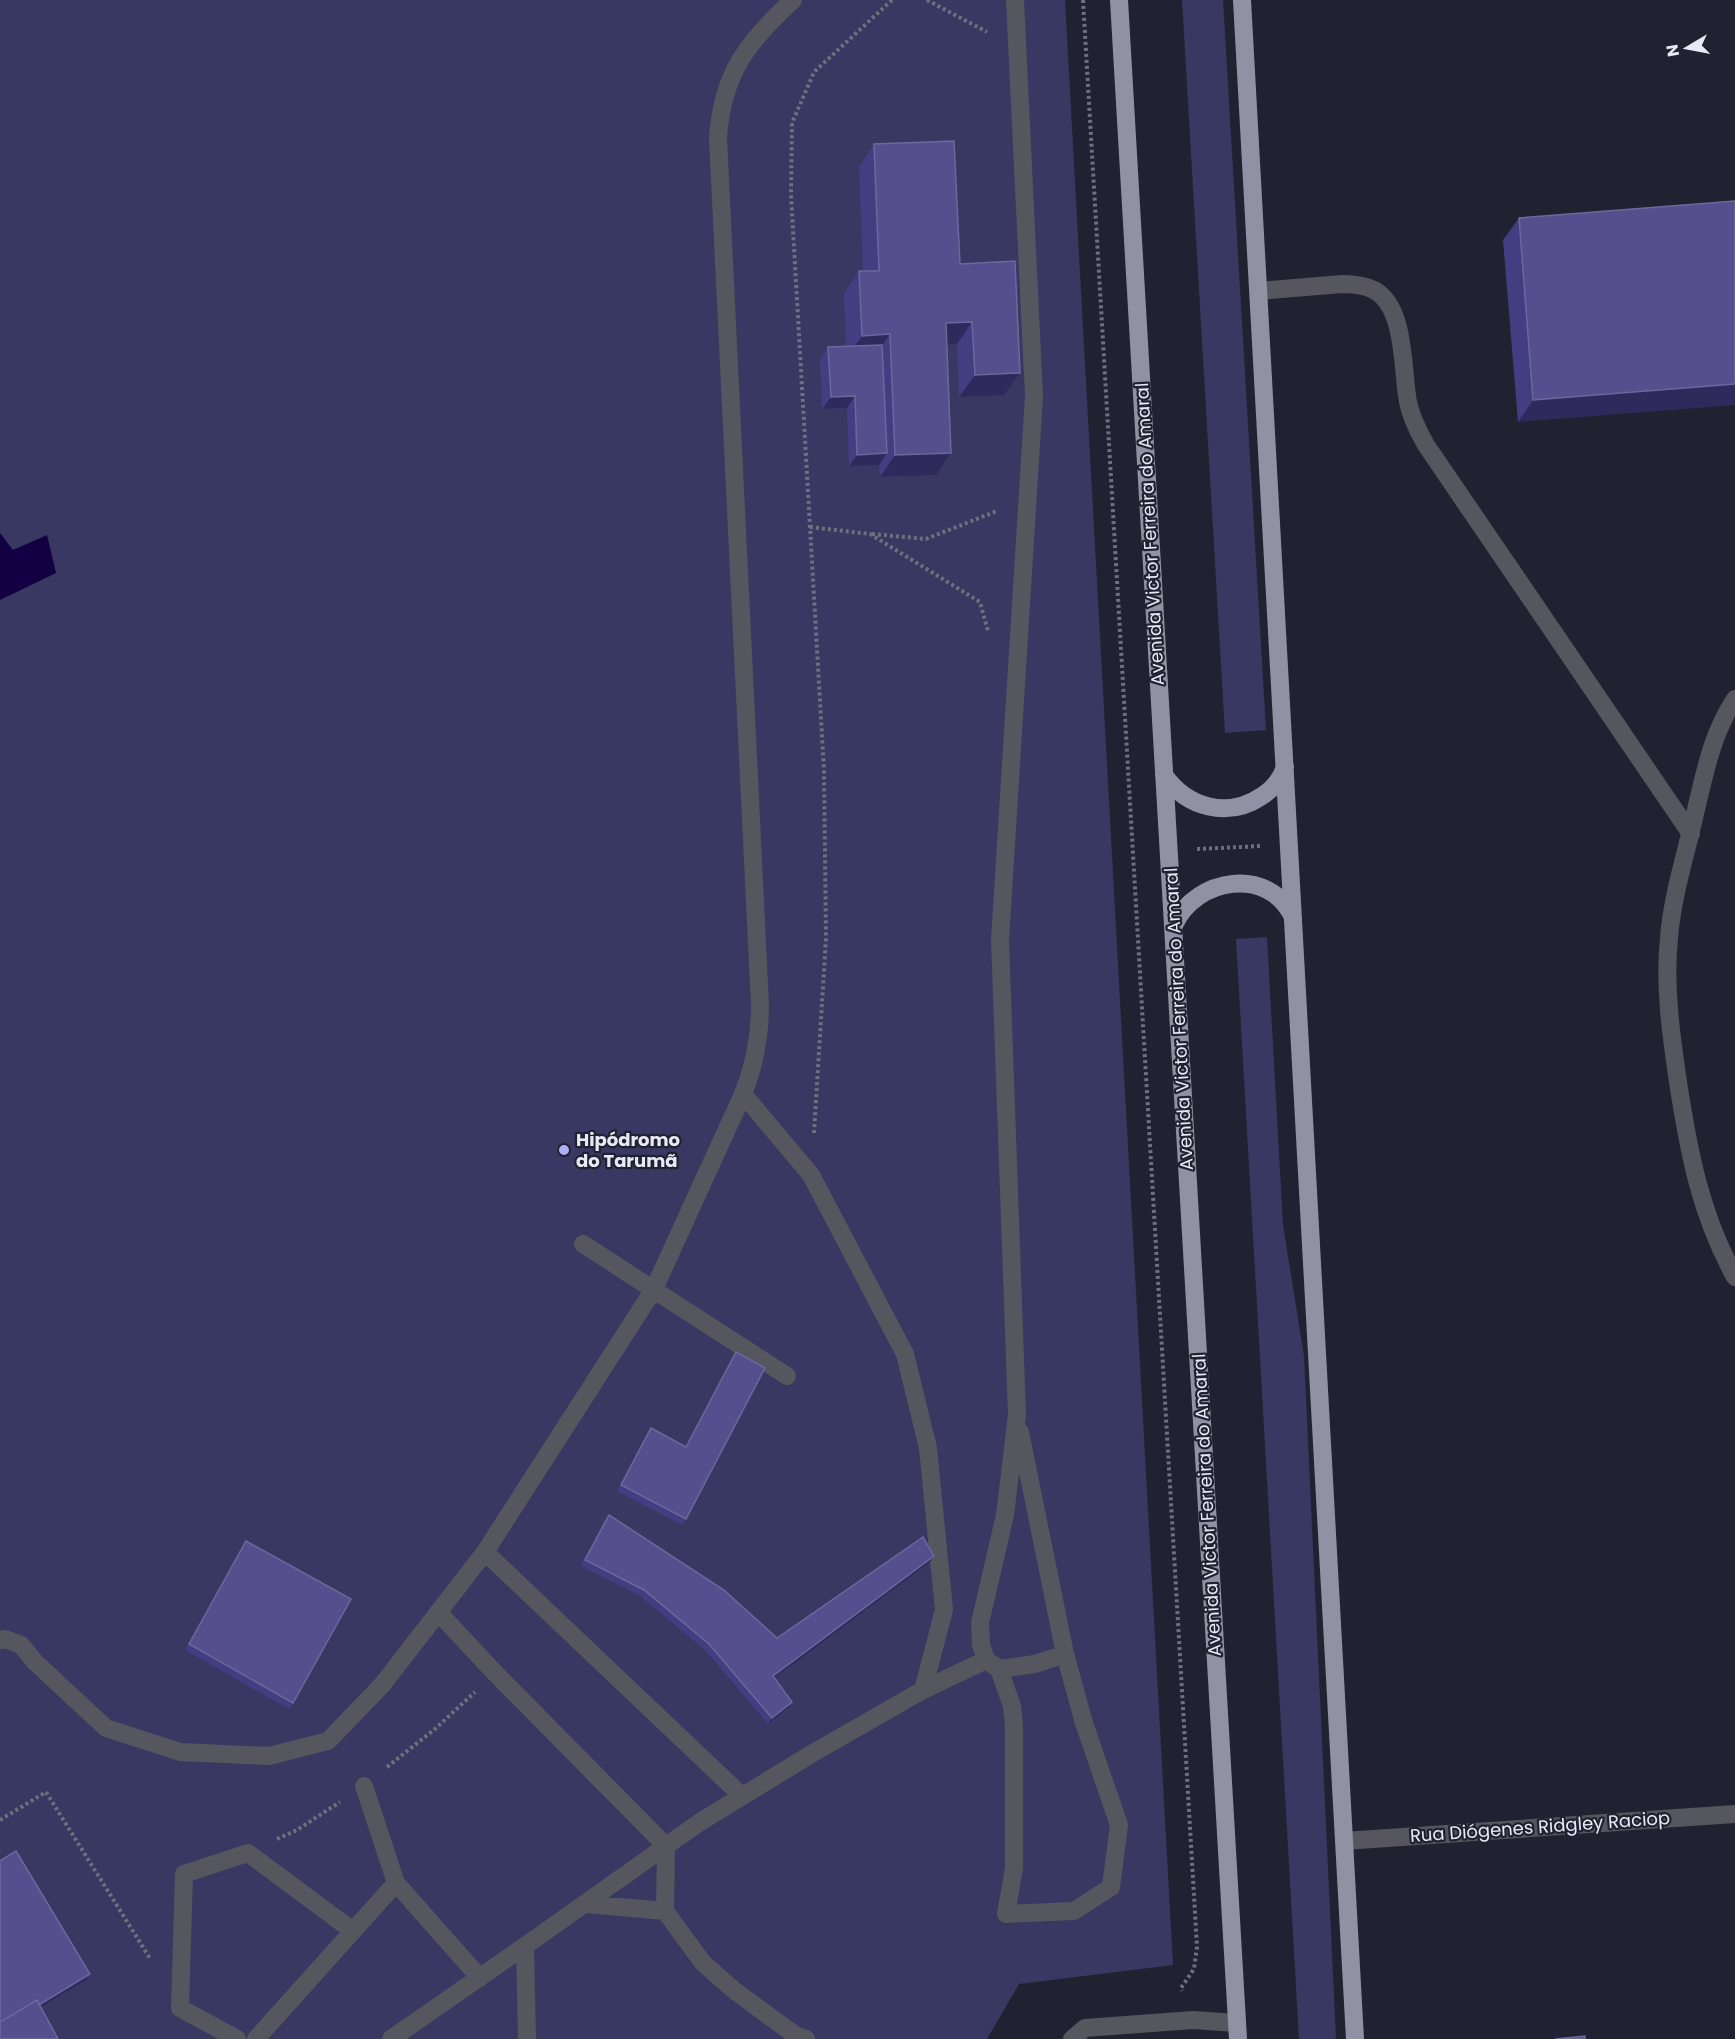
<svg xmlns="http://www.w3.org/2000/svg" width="1735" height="2039" font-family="Poppins,sans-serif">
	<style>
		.green { fill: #383862 }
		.water { fill: #120043 }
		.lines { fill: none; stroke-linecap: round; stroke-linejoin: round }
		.path { stroke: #6f707d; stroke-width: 4; stroke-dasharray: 3 3; stroke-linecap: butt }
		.service { stroke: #55565e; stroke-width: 18 }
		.minor { stroke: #55565e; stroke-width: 18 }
		.trunk { stroke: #9092a4; stroke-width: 18 }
		.wall { fill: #433e81 }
		.shaded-wall { fill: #2e2b5c }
		.building { fill: #55508d; stroke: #6c689d; stroke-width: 1.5 }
		.poi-dot { fill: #adaffb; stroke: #212231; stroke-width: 2 }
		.labels { text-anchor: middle; stroke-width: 4.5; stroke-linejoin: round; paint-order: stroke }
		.street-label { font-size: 18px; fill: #e8e9f4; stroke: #212231 }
		.poi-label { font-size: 18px; font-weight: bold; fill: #e8e9f4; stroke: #212231; text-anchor: start }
	</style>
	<rect width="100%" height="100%" fill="#212231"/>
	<path class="green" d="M0 0H1065L1173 1965 1019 1984 987 2039H0Z
		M1182 0H1223L1266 730 1225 733Z
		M1267 937 1283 1225 1304 1356 1336 2039H1299L1236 939Z"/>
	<path class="water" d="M0 533 13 550 47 535 56 573 0 600Z"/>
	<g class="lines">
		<path class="path" d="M927 0 987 32
			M1083 0 1197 1947 1194 1969 1181 1988 1182 1991
			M810 527 870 534 980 602 988 631
			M872 534 926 539 997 511
			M1197 849 1262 846
			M814 1133 826 938 824 771 791 195 792 123 814 72 892 0
			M387 1767 435 1729 475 1692
			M0 1820 46 1792 151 1960
			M277 1839 297 1830 340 1802"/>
		<path class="service" d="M1015 0 1034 396 1000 940 1017 1415 1005 1515 980 1623 981 1645 986 1660 999 1669 1035 1664 1065 1654
			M1259 291 1342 284C1352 284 1364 285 1374 290 1406 307 1402 370 1408 402 1411 417 1418 431 1426 445L1691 834
			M1735 699C1711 735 1704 777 1694 818 1685 857 1672 898 1669 938 1664 986 1671 1034 1678 1082 1689 1153 1700 1213 1735 1277
			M743 1094 811 1175 905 1354 928 1448 944 1610 923 1690
			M583 1244 787 1376
			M438 1612 495 1673 666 1846 525 1946 527 2039
			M0 1640 5 1639 21 1645 35 1662 106 1728 180 1752 269 1756 328 1741 382 1685 485 1552
			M999 1669 1012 1706 1014 1726V1868L1006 1914 1074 1911 1111 1887 1119 1825 1084 1723 1065 1654 1020 1432
			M364 1786 396 1883 480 1978
			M742 1796 485 1552 654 1289 743 1094C755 1064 760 1037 760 1005L718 138C722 74 748 41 793 0
			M586 1904 665 1911
			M237 2039 180 2008 184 1874 248 1853 353 1931
			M256 2039 396 1883
			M391 2039 525 1946
			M806 2039 795 2035 735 1991 703 1963 665 1911 666 1846 700 1822 813 1753 923 1690 986 1660
			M1072 2039 1085 2028 1193 2020 1237 2023"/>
		<path class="minor" d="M1344 1841 1735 1814"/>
		<path class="trunk" d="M1119 0 1238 2039
			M1242 0 1355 2039
			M1164 775C1187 808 1228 819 1262 796 1273 789 1281 779 1285 767
			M1174 925C1196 877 1269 866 1293 917"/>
	</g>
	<path class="wall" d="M874 144 960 264 1004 395 959 397 957 344H947L936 475 880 477 879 465 849 466 847 408 822 409 820 359 828 347H846L844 293 859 271H863L859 167Z
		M1735 201 1518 422 1503 240 1519 218Z
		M736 1352 686 1519 682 1525 617 1491 647 1434 651 1428 686 1446 732 1358Z
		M609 1515 777 1638 930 1562 774 1678 788 1708 768 1724 705 1650 640 1596 581 1566 604 1521Z
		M246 1541 293 1703 289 1709 185 1650Z"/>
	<path class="shaded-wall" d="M972 322 957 344 930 345 946 323Z
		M890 334 874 357 846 358 862 336Z
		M1020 373 1004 395 959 397 975 375Z
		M1735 384V405L1518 422 1533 400Z
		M855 396 847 408 822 409 831 397Z
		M887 453 879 465 849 466 857 455Z
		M951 453 936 475 880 477 895 455Z
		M934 1556 930 1562 769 1682 773 1676Z
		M792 1702 788 1708 768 1724 772 1718Z
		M90 1974 86 1980 0 2032V2029Z"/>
	<path class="building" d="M954 141 960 264 1015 261 1020 373 975 375 972 322 946 323 951 453 895 455 890 334 862 336 859 271H879L874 144Z
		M1735 201V384L1533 400 1519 218Z
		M882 345 887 453 857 455 855 396 831 397 828 347Z
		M736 1352 765 1368 686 1519 621 1485 651 1428 686 1447Z
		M609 1515 724 1590 777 1638 923 1537 934 1556 773 1676 792 1702 772 1718 709 1644 644 1590 585 1560Z
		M246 1541 351 1599 293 1703 189 1644Z
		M16 1851 90 1974 39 2005 37 2000 0 2022V1861Z
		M37 2000 58 2039H0V2022Z
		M1585 2036V2039H1555Z"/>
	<circle class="poi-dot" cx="564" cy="1150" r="6"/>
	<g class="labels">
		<g class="street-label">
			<text transform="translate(1150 534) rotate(-93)" y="6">Avenida Victor Ferreira do Amaral</text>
			<text transform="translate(1179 1019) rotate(-93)" y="6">Avenida Victor Ferreira do Amaral</text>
			<text transform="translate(1207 1505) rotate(-93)" y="6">Avenida Victor Ferreira do Amaral</text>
			<text transform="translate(1540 1827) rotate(-4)" y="6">Rua Diógenes Ridgley Raciop</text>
		</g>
		<g class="poi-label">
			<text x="576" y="1146">Hipódromo<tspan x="576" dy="21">do Tarumã</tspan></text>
		</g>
	</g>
	<g transform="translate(1687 48) rotate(260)" stroke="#212231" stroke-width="4.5" paint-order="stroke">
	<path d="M0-4.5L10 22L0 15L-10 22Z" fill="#e8e9f4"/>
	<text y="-9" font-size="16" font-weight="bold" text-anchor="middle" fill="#e8e9f4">N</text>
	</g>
</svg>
